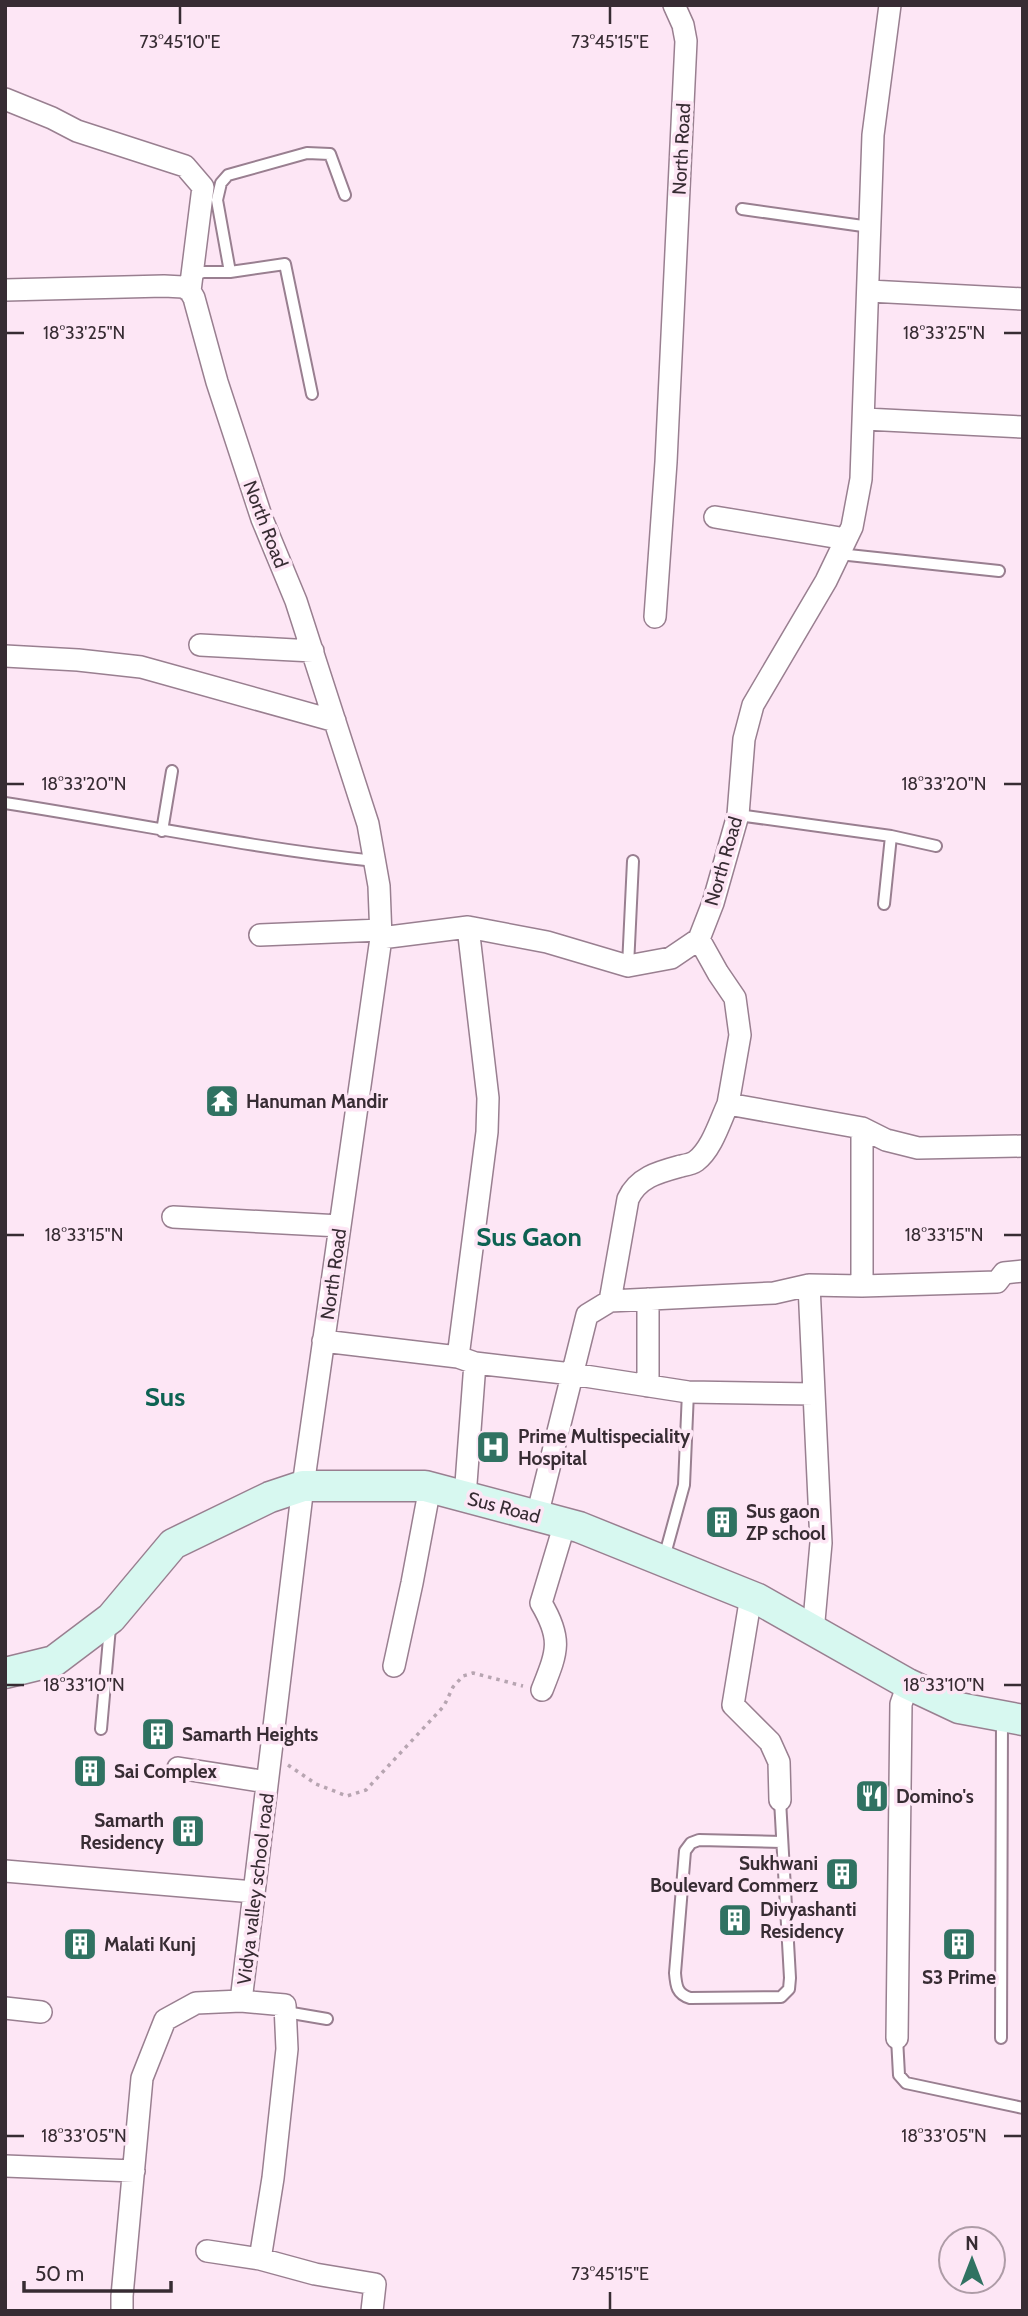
<svg xmlns="http://www.w3.org/2000/svg" width="1028" height="2316" font-family="Cabin,sans-serif">
	<style>
		.lines { fill: none; stroke-linecap: round; stroke-linejoin: round }
		.lane-casing { stroke: #997f90; stroke-width: 14 }
		.street-casing { stroke: #997f90; stroke-width: 24 }
		.secondary-casing { stroke: #997f90; stroke-width: 33 }
		.path { stroke: #b7a5b1; stroke-width: 3.5; stroke-dasharray: 3.5 5; stroke-linecap: butt }
		.lane { stroke: #fff; stroke-width: 10 }
		.street { stroke: #fff; stroke-width: 21 }
		.secondary { stroke: #d7f8f0; stroke-width: 30 }
		.ticks { fill: none; stroke: #372c33; stroke-width: 2.5 }
		.labels { text-anchor: middle; stroke-width: 7; stroke-linejoin: round; paint-order: stroke }
		.street-label { font-size: 19px; fill: #372c33; stroke: #fde6f5 }
		.poi-label { font-size: 19px; font-weight: bold; fill: #372c33; stroke: #fde6f5; text-anchor: start }
		.district-label { font-size: 26px; font-weight: bold; fill: #0d6252; stroke: #fde6f5 }
		.ticks-label { font-size: 18px; text-anchor: middle; fill: #372c33; stroke: #fde6f5; stroke-width: 7; stroke-linejoin: round; paint-order: stroke }
	</style>
	<rect width="100%" height="100%" fill="#fde6f5"/>
	<g class="lines">
		<g class="lane-casing">
			<path id="lane" d="M742 209 870 227
				M230 272 217 200 221 183 228 175 307 153 330 154 345 195
				M192 276 203 272H230L285 264 312 394
				M839 554 999 571
				M5 803C128 822 251 848 375 861
				M738 815 891 836 936 846
				M162 831 172 771
				M884 904 891 836
				M628 966 633 861
				M664 1558 684 1485 688 1392
				M101 1729 110 1627
				M780 1800 790 1978 789 1989 781 1997 690 1998C677 1994 676 1986 675 1973L685 1851 691 1843 699 1840 782 1842
				M286 2012 327 2019
				M897 2038 899 2075 906 2083 1023 2108
				M1001 2038 1002 1718"/>
		</g>
		<g class="street-casing">
			<path id="street" d="M5 99 52 118 77 131 185 166 203 187 190 291
				M5 290 164 286 183 287 190 291 194 298 217 382 262 519 296 601 368 824 379 886 381 938 303 1486 241 2001
				M869 291 1023 299
				M865 419 1023 427
				M715 517 846 539
				M655 617 666 462 686 41 683 25 674 5
				M200 645 313 651
				M5 656 78 660 141 667 335 721
				M260 935 381 930
				M381 938 468 927 547 942 628 966 671 958 699 939 713 903 738 815 744 739 753 705 826 581 852 527 861 479 873 135 890 5
				M699 939 718 973 735 998 740 1035 728 1104 862 1128V1286L809 1285 821 1543 813 1632
				M862 1128 886 1140 918 1148 1023 1146
				M173 1217 340 1226
				M862 1286 997 1282 1004 1273 1023 1271
				M610 1301 628 1199C638 1177 659 1172 681 1166 686 1165 692 1164 696 1161 712 1149 720 1121 728 1104
				M323 1341 458 1357 475 1363 465 1497
				M458 1357 487 1132 488 1098 468 927
				M475 1363 572 1374 688 1392 814 1394
				M648 1386V1299
				M537 1516 587 1315 610 1301 774 1293 809 1285
				M751 1596 733 1705 770 1742 779 1762 780 1800
				M394 1666 412 1583 430 1487
				M542 1690C557 1652 563 1640 541 1603L565 1523
				M178 1768 267 1782
				M5 1871 254 1892
				M5 2008 41 2012
				M897 2038 901 1704 908 1684
				M5 2166 134 2171
				M260 2259 315 2274 375 2284 372 2311
				M122 2311V2296L142 2078 165 2020 196 2003 241 2001 285 2005 287 2049 273 2178 260 2259 207 2251"/>
		</g>
		<g class="secondary-casing">
			<path id="secondary" d="M5 1673 54 1661 111 1618 173 1544 270 1497 303 1486H425L579 1527 758 1599 908 1684 959 1708 1023 1720"/>
		</g>
		<path class="path" d="M288 1765 316 1784 347 1796 366 1790 444 1706 453 1687 463 1676 473 1673 523 1686"/>
		<use href="#lane" class="lane"/>
		<use href="#street" class="street"/>
		<use href="#secondary" class="secondary"/>
	</g>
	<path class="ticks" d="M180 7V24M610 7V24M7 333H24M1004 333H1021M7 784H24M1004 784H1021M7 1235H24M1004 1235H1021M7 1685H24M1004 1685H1021M7 2136H24M1004 2136H1021M610 2292V2309"/>
	<defs>
		<g id="temple-square" transform="scale(1.75)"><rect x="-9" y="-9" width="18" height="18" rx="4" fill="#307262" stroke="#fde6f5"/><path d="M0-6L5-2H3V0L6.5 2.5H4V6H1.5V3h-3V6H-4V2.5H-6.5L-3 0V-2H-5Z" fill="#fff"/></g>
		<g id="hospital-square" transform="scale(1.75)"><rect x="-9" y="-9" width="18" height="18" rx="4" fill="#307262" stroke="#fde6f5"/><path d="M-5-5h3v3.5h4V-5h3V5h-3V1.5h-4V5h-3Z" fill="#fff"/></g>
		<g id="building-square" transform="scale(1.75)"><rect x="-9" y="-9" width="18" height="18" rx="4" fill="#307262" stroke="#fde6f5"/><path d="M-4-6H4V6H1V3H-1V6H-4ZM-2.5-4.3h1.7v1.8h-1.7ZM.8-4.3h1.7v1.8H.8ZM-2.5-1h1.7V.8h-1.7ZM.8-1h1.7V.8H.8Z" fill="#fff"/></g>
		<g id="restaurant-square" transform="scale(1.75)"><rect x="-9" y="-9" width="18" height="18" rx="4" fill="#307262" stroke="#fde6f5"/><path d="M-5-6h1v4h1v-4h1v4h1v-4h1v5L-1.5 .5V6h-2V.5L-5-1ZM5-6V6H3V1.5H1.5Q1.5-4 5-6Z" fill="#fff"/></g>
	</defs>
	<g fill-rule="evenodd">
		<use href="#temple-square" x="222" y="1101"/>
		<use href="#hospital-square" x="493" y="1447"/>
		<use href="#building-square" x="722" y="1522"/>
		<use href="#building-square" x="158" y="1734"/>
		<use href="#building-square" x="90" y="1771"/>
		<use href="#restaurant-square" x="872" y="1796"/>
		<use href="#building-square" x="188" y="1831"/>
		<use href="#building-square" x="842" y="1874"/>
		<use href="#building-square" x="735" y="1920"/>
		<use href="#building-square" x="80" y="1944"/>
		<use href="#building-square" x="959" y="1944"/>
	</g>
	<g class="labels">
		<g class="street-label">
			<text transform="translate(681 149) rotate(-87)" y="7">North Road</text>
			<text transform="translate(266 524) rotate(69)" y="7">North Road</text>
			<text transform="translate(723 861) rotate(-74)" y="7">North Road</text>
			<text transform="translate(333 1274) rotate(-82)" y="7">North Road</text>
			<text transform="translate(504 1507) rotate(15)" y="7">Sus Road</text>
			<text transform="translate(255 1889) rotate(-83)" y="7">Vidya valley school road</text>
		</g>
		<g class="poi-label">
			<text x="246" y="1108">Hanuman Mandir</text>
			<text x="518" y="1443">Prime Multispeciality<tspan x="518" dy="22">Hospital</tspan></text>
			<text x="746" y="1518">Sus gaon<tspan x="746" dy="22">ZP school</tspan></text>
			<text x="182" y="1741">Samarth Heights</text>
			<text x="114" y="1778">Sai Complex</text>
			<text x="896" y="1803">Domino's</text>
			<text x="164" y="1827" text-anchor="end">Samarth<tspan x="164" dy="22">Residency</tspan></text>
			<text x="818" y="1870" text-anchor="end">Sukhwani<tspan x="818" dy="22">Boulevard Commerz</tspan></text>
			<text x="760" y="1916">Divyashanti<tspan x="760" dy="22">Residency</tspan></text>
			<text x="104" y="1951">Malati Kunj</text>
			<text x="959" y="1984" text-anchor="middle">S3 Prime</text>
		</g>
		<g class="district-label">
			<text x="529" y="1246">Sus Gaon</text>
			<text x="165" y="1406">Sus</text>
		</g>
	</g>
	<g class="ticks-label">
		<text x="180" y="48">73°45'10"E</text>
		<text x="610" y="48">73°45'15"E</text>
		<text x="84" y="339">18°33'25"N</text>
		<text x="944" y="339">18°33'25"N</text>
		<text x="84" y="790">18°33'20"N</text>
		<text x="944" y="790">18°33'20"N</text>
		<text x="84" y="1241">18°33'15"N</text>
		<text x="944" y="1241">18°33'15"N</text>
		<text x="84" y="1691">18°33'10"N</text>
		<text x="944" y="1691">18°33'10"N</text>
		<text x="84" y="2142">18°33'05"N</text>
		<text x="944" y="2142">18°33'05"N</text>
		<text x="610" y="2280">73°45'15"E</text>
	</g>
	<rect width="1028" height="2316" fill="none" stroke="#372c33" stroke-width="14"/>
	<g transform="translate(972 2260)"><circle r="33" fill="#fde6f5" stroke="#ae9ca7" stroke-width="2"/>
	<path d="M0-5L12 26L0 18L-12 26Z" fill="#307262"/>
	<text y="-10" font-size="19" font-weight="bold" text-anchor="middle" fill="#372c33">N</text>
	</g>
	<path d="M24 2281v10h147v-10" fill="none" stroke="#372c33" stroke-width="3.5"/>
	<text x="35" y="2281" font-size="21" fill="#372c33" stroke="#fde6f5" stroke-width="5" paint-order="stroke">50 m</text>
</svg>
